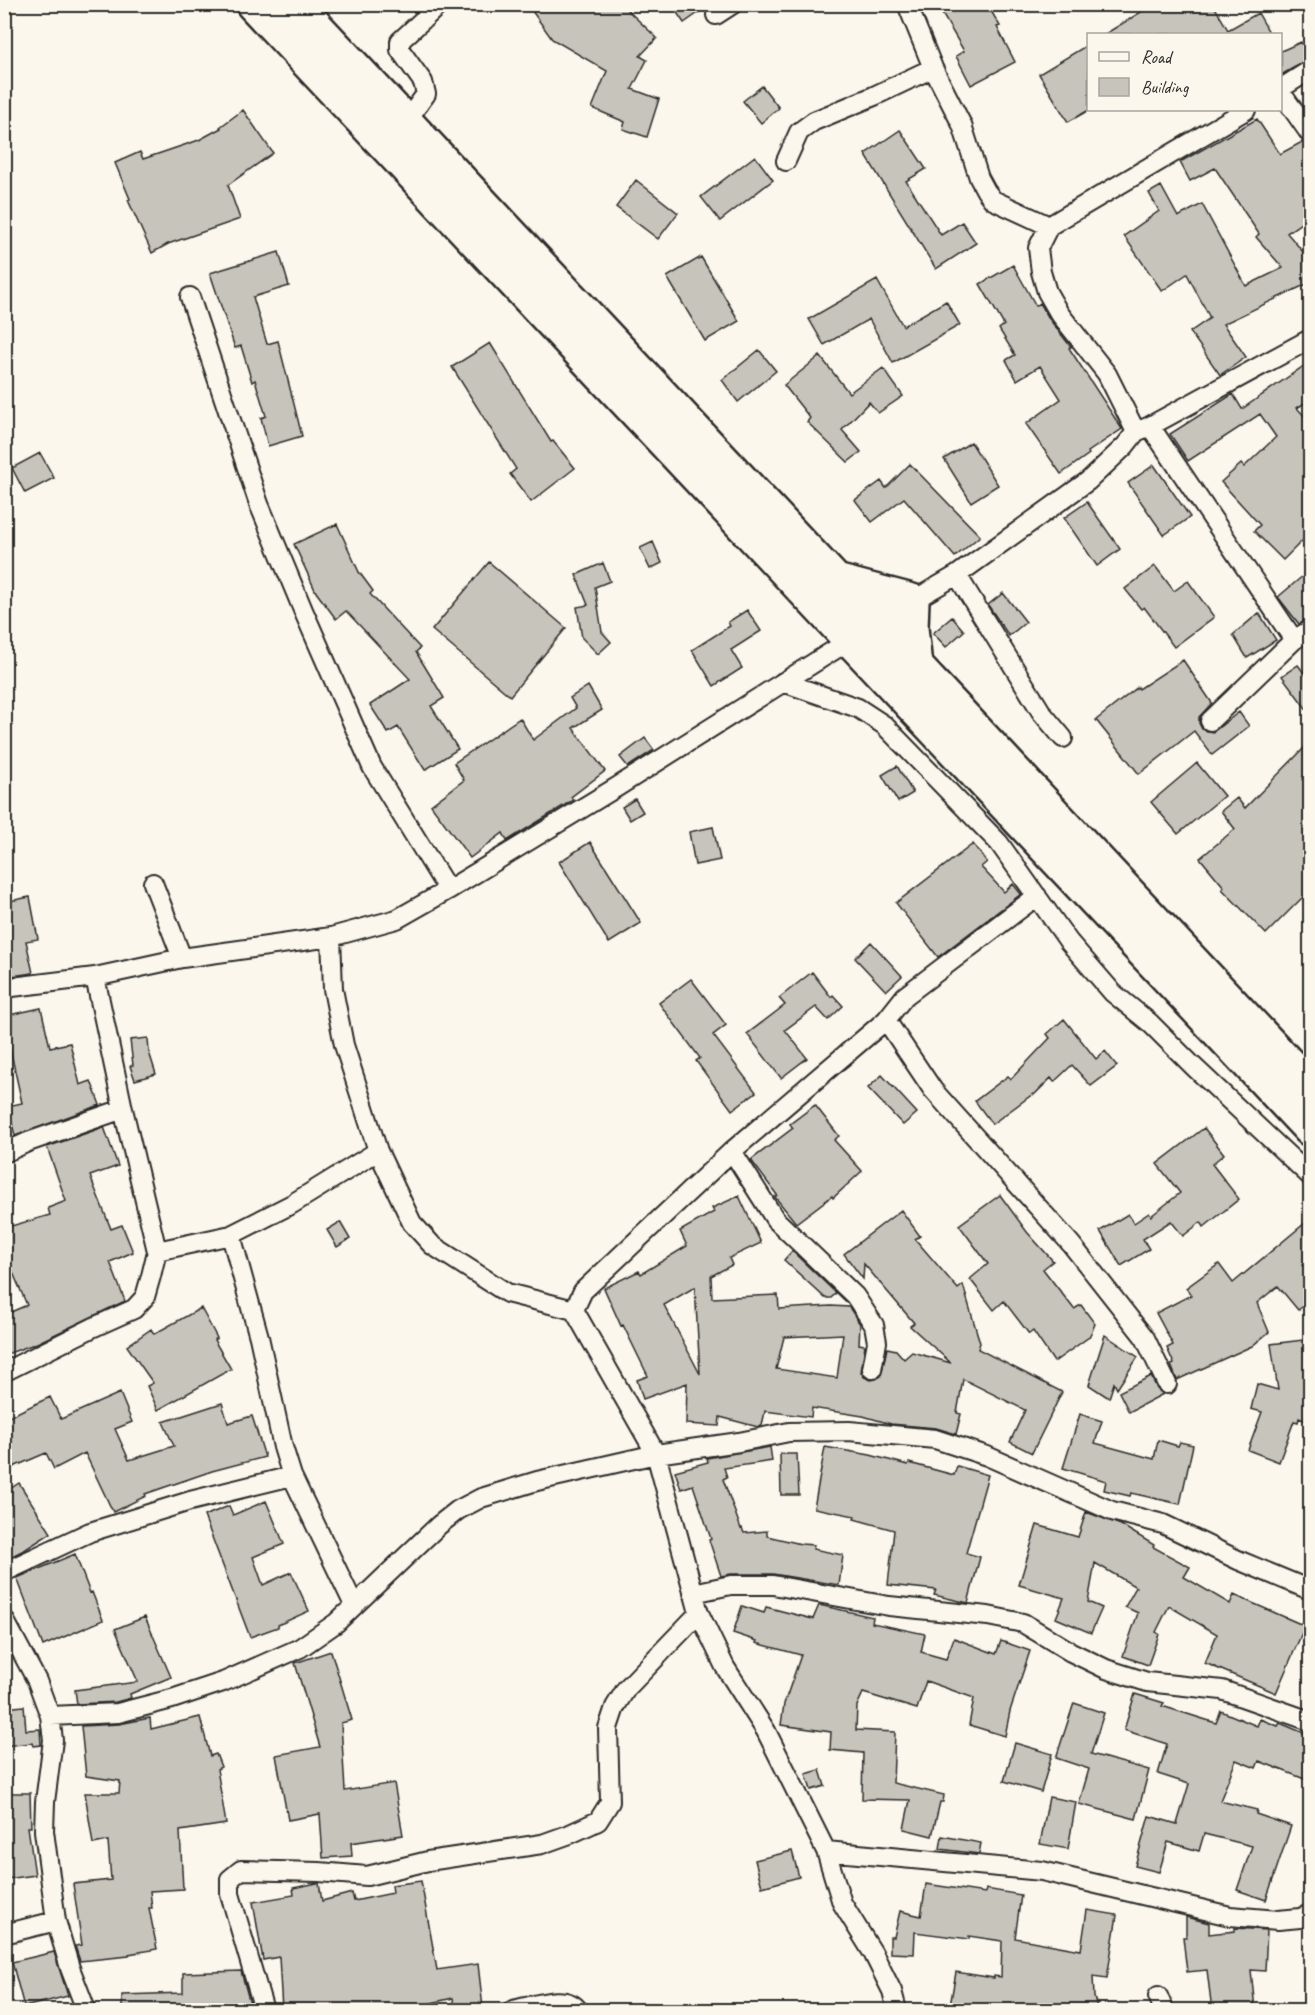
<svg xmlns="http://www.w3.org/2000/svg" width="1315" height="2015" font-family="Caveat,sans-serif">
	<style>
		.building { fill: #c7c4bc; stroke: #2b2b2b; stroke-width: 1.5; fill-rule: evenodd }
		.lines { fill: none; stroke-linecap: round; stroke-linejoin: round }
		.street-casing { stroke: #2b2b2b; stroke-width: 22 }
		.highway-casing { stroke: #2b2b2b; stroke-width: 38 }
		.street { stroke: #fbf7ec; stroke-width: 18 }
		.highway { stroke: #fbf7ec; stroke-width: 33 }
	</style>
	<rect width="100%" height="100%" fill="#fbf7ec"/>
	<filter id="ink" filterUnits="userSpaceOnUse"><feTurbulence type="fractalNoise" baseFrequency=".0167" numOctaves="2"/><feDisplacementMap in="SourceGraphic" scale="12" xChannelSelector="R" yChannelSelector="G"/><feConvolveMatrix kernelMatrix="1 2 1 2 8 2 1 2 1" color-interpolation-filters="sRGB"/></filter>
	<g filter="url(#ink)">
		<path class="building" d="M527 4H621L657 38 640 56 647 60 632 89 659 99 647 137 623 129 625 122 592 108 607 71 552 39Z
			M671 4H711L684 23Z
			M953 4H987L1000 26 997 27 1015 62 971 85 956 56 964 51 941 12Z
			M1154 4H1213L1228 30 1258 13 1270 34H1105Z
			M1301 42 1309 59 1281 75V51Z
			M1089 44V110L1068 122 1039 74Z
			M762 86 779 108 761 123 743 101Z
			M243 110 273 153 228 185 240 219 168 244 152 253 128 200 130 199 115 163 140 152 143 159 199 140 221 128 220 127Z
			M1257 119 1280 154 1302 142 1311 145V216L1287 233 1304 253 1311 248V282L1223 324 1246 357 1220 375 1190 332 1210 318 1187 274 1162 291 1124 236 1159 211 1149 193 1161 186 1178 217 1202 204 1246 286 1283 268 1256 237 1259 234 1215 168 1190 181 1180 162Z
			M900 130 926 169 906 181 941 235 962 222 976 243 936 269 865 154Z
			M755 156 773 180 720 221 701 197Z
			M636 180 678 213 658 239 616 207Z
			M279 252 289 286 253 297 267 344 278 341 302 436 268 446 261 418 266 416 255 380 252 382 241 346 235 348 210 273Z
			M701 257 739 321 705 341 667 277Z
			M1013 265 1036 306 1040 303 1050 320 1071 347 1069 348 1122 429 1088 452 1089 454 1061 474 1026 424 1061 399 1040 366 1017 380 1006 360 1015 355 999 329 1004 325 980 284Z
			M877 280 903 326 946 301 960 325 893 363 869 319 824 345 809 319Z
			M490 343 551 442 553 441 575 468 531 502 510 474 516 469 452 367Z
			M759 350 776 371 738 402 722 380Z
			M820 356 849 393 883 368 903 396 878 413 869 402 842 430 861 452 848 462 807 422 810 418 784 385Z
			M1311 361V399L1297 408 1311 423V532L1283 560 1254 531 1260 525 1221 482 1241 464 1244 467 1276 437 1260 414 1188 461 1170 434 1233 394 1242 409Z
			M971 442 998 485 971 502 944 459Z
			M40 453 54 478 25 493 12 468Z
			M910 464 980 536 955 557 904 498 872 522 855 500 881 481 886 488Z
			M1154 465 1190 517 1164 535 1128 483Z
			M1087 502 1120 549 1097 566 1064 518Z
			M337 524 359 572 373 591 370 594 420 648 416 652 444 698 431 706 458 749 425 770 398 727 388 733 370 705 410 679 346 611 336 619 316 592 294 544Z
			M653 542 662 563 650 569 640 548Z
			M489 562 566 628 510 696 432 630Z
			M603 563 610 581 595 587 602 632 611 642 598 654 582 638 577 607 588 605 576 575Z
			M1155 566 1174 591 1188 581 1214 617 1174 647 1144 607 1141 609 1125 589Z
			M1311 569V619L1299 624 1278 597Z
			M1003 593 1026 622 1009 636 988 605Z
			M747 610 761 631 731 650 742 668 714 686 692 650 730 626 728 622Z
			M1259 613 1276 640 1247 658 1233 635Z
			M952 617 964 631 946 647 933 633Z
			M1183 660 1212 703 1199 717V723L1202 729 1213 732 1239 712 1249 726 1212 755 1194 731 1139 774 1096 720 1138 687 1139 689Z
			M1298 665 1311 682V715L1282 676Z
			M588 686 602 710 573 728 605 771 571 797 573 800 507 841 503 833 470 858 431 805 464 780 454 763 520 718 533 740 576 708 570 698Z
			M645 738 654 750 628 767 620 757Z
			M1311 741V889L1266 934 1222 889 1224 887 1200 858 1235 829 1221 811 1237 798 1245 808Z
			M1197 763 1224 796 1178 834 1151 802Z
			M897 766 913 793 898 802 882 775Z
			M635 799 643 812 630 820 622 807Z
			M713 827 720 860 695 865 689 832Z
			M590 842 641 923 609 943 559 862Z
			M973 844 987 862 981 867 1004 892 1013 884 1021 894 938 957 896 903Z
			M30 897 38 939 26 941 33 973 4 977V902Z
			M871 942 902 976 886 991 855 958Z
			M812 972 831 997 833 995 843 1006 828 1020 816 1007 785 1030 807 1058 781 1078 747 1034 785 1005 779 998Z
			M691 979 726 1025 713 1035 756 1092 732 1110 696 1061 700 1058 659 1003Z
			M41 1008 50 1047 70 1043 80 1085 91 1081 100 1105 15 1136 8 1106 22 1103 10 1048 4 1049V1016Z
			M1064 1019 1096 1059 1105 1051 1117 1066 1091 1086 1072 1065 1054 1082 1051 1078 1034 1095 1033 1094 992 1124 975 1101 1008 1076 1011 1079 1050 1038 1047 1034Z
			M148 1038 149 1052 156 1074 135 1080 130 1066 133 1065 130 1040Z
			M882 1075 917 1113 903 1125 868 1088Z
			M815 1105 839 1136 834 1140 862 1171 833 1198 832 1196 796 1223 775 1197 777 1195 751 1160 793 1128 790 1124Z
			M104 1127 118 1166 90 1176 111 1229 122 1225 133 1252 110 1262 125 1301 37 1343 4 1355V1315L27 1305 4 1252V1228L50 1215 48 1208 66 1201 47 1147Z
			M1204 1128 1224 1154 1212 1164 1239 1199 1204 1227 1201 1222 1183 1236 1171 1221 1143 1239 1149 1249 1121 1266 1100 1231 1128 1214 1134 1223 1149 1213 1151 1216 1180 1193 1157 1164Z
			M1000 1195 1027 1232 1053 1261 1043 1269 1074 1309 1081 1305 1095 1324 1089 1337 1054 1362 1033 1331 1029 1334 1004 1301 994 1310 970 1279 988 1264 959 1225Z
			M739 1196 761 1243 729 1258 732 1265 711 1276 712 1298 778 1295 779 1309 831 1306 849 1307 860 1324 859 1344 865 1345 861 1372 864 1377 871 1380 876 1379 881 1376 887 1348 896 1350 904 1359 912 1352 951 1363 910 1326 914 1323 864 1264 863 1279 844 1254 901 1210 920 1236 915 1239 958 1289 963 1285 980 1343 978 1349 1062 1392 1032 1453 1010 1442 1025 1410 963 1379 957 1413 961 1414 956 1434 936 1428 891 1424 863 1416 812 1408 811 1417 765 1411 762 1426 758 1427 720 1417 719 1426 686 1424 687 1383 643 1399 637 1380 648 1376 623 1325 621 1326 604 1288 639 1271 641 1274 687 1246 680 1231 714 1212 712 1208ZM695 1287 700 1374 664 1305ZM843 1334 837 1378 776 1369 784 1337Z
			M1311 1218V1258L1302 1265 1311 1276V1300L1298 1310 1278 1286 1257 1303 1269 1332 1252 1346 1177 1380 1171 1365 1174 1364 1167 1348 1173 1345 1156 1313 1191 1295 1186 1288 1219 1264 1233 1283Z
			M340 1222 350 1239 337 1247 327 1230Z
			M792 1251 836 1293 831 1298H825L784 1260Z
			M201 1308 217 1338 214 1340 231 1369 158 1410 147 1386 153 1383 127 1346 151 1329 154 1334Z
			M1105 1335 1138 1357 1117 1389 1114 1383 1109 1398 1089 1385Z
			M1311 1339V1423L1299 1418 1298 1422 1294 1421 1279 1462 1248 1450 1262 1412 1251 1409 1257 1384 1278 1390 1271 1344Z
			M1151 1376 1157 1389 1163 1394 1129 1412 1119 1392Z
			M120 1393 132 1422 115 1429 129 1460 174 1446 163 1422 222 1403 228 1423 252 1416 265 1457 212 1471 145 1494 146 1496 113 1512 85 1453 54 1469 46 1453 4 1471V1419L50 1397 61 1419Z
			M1080 1414 1102 1421 1095 1443 1154 1459 1158 1440 1178 1446 1180 1442 1193 1445 1180 1504 1131 1493 1130 1496 1104 1490 1106 1481 1063 1468Z
			M770 1447 772 1461 724 1468 727 1477 723 1479 741 1529 742 1528 744 1533 767 1531V1536L801 1544 814 1545 813 1549 843 1555 839 1585 773 1574H731L721 1576 709 1540 711 1539 693 1485 681 1489 675 1471 708 1462 707 1458Z
			M825 1447 870 1455 908 1465 909 1463 954 1475 957 1466 988 1475 966 1553 980 1557 968 1603 934 1595 936 1590 888 1585 894 1530 854 1519 855 1516 814 1508Z
			M780 1454H797L799 1495H781Z
			M19 1483 51 1533 26 1549 10 1557 4 1549V1493Z
			M266 1501 284 1544 253 1557 263 1585 291 1572 309 1611 278 1625V1627L250 1637 204 1516 229 1506 233 1515Z
			M1086 1512 1121 1525 1154 1545 1153 1547 1190 1567 1184 1577 1230 1604 1234 1595 1305 1626 1276 1693 1205 1663 1217 1634 1169 1606 1156 1632 1159 1634 1148 1665 1123 1656 1138 1613 1125 1607 1136 1587 1095 1563 1088 1602 1102 1608 1091 1633 1056 1618 1064 1598 1019 1585 1037 1525 1078 1537Z
			M75 1554 90 1593 92 1592 103 1620 43 1646 17 1578Z
			M819 1605 873 1617 872 1623 925 1634 921 1652 946 1659 954 1638 996 1654 1001 1641 1030 1651 1010 1711 1005 1736 969 1725 974 1698 926 1681 917 1709 863 1693 857 1706 856 1730 895 1732 893 1783 944 1795 943 1802H940L932 1836 904 1829 910 1800 862 1799 863 1753 830 1750 831 1732 781 1725 784 1704 801 1655 756 1643 757 1641 733 1633 742 1606 764 1613 766 1607 813 1619Z
			M145 1617 171 1677 130 1694 131 1698 116 1702 77 1704 75 1690 138 1682 115 1629Z
			M331 1651 352 1720 341 1723 345 1791 394 1783 403 1835 351 1843 352 1856 323 1858 320 1814 288 1820 276 1755 320 1747 295 1663Z
			M1135 1694 1164 1703 1162 1706 1216 1723 1221 1711 1257 1726 1260 1719 1278 1726 1280 1723 1311 1736V1779L1308 1778 1307 1780 1259 1761 1256 1768 1236 1760 1220 1801 1257 1810 1256 1814 1291 1826 1266 1900 1237 1890 1252 1846 1204 1834 1199 1851 1168 1842 1159 1872 1135 1866 1149 1816 1177 1824 1189 1784 1158 1774 1167 1744 1124 1730Z
			M1074 1703 1104 1713 1091 1754 1149 1770 1136 1819 1079 1804 1089 1769 1056 1758Z
			M24 1706 26 1730 40 1729 41 1745 33 1746 32 1743 4 1746V1708Z
			M200 1717 210 1756 216 1754 221 1767 217 1769 226 1824 180 1831 183 1889 150 1891 152 1908H149L157 1949 129 1954V1956L80 1961 75 1946 82 1945 73 1884 111 1880 108 1841 93 1844 85 1793H119L120 1781 86 1776 81 1726 119 1724 150 1718 151 1729Z
			M1015 1743 1052 1754 1041 1792 1004 1781Z
			M820 1770 825 1786 811 1790 806 1774Z
			M4 1793H30L31 1827H28L35 1875 7 1879 4 1864Z
			M1049 1797 1076 1802 1068 1849 1040 1844Z
			M942 1836 981 1843 979 1854 940 1849Z
			M792 1851 799 1877 762 1887 755 1860Z
			M421 1881 437 1970 478 1964 483 2008 455 2010 453 1998 401 2010H282L279 1957 263 1960 253 1902 294 1895 293 1888 317 1883H319L322 1901 352 1893 354 1901 393 1893 392 1885Z
			M926 1884 985 1893 986 1889 1021 1895 1015 1938 1081 1950 1087 1910 1117 1915 1107 1978 1093 1976 1094 1997 1098 2010H974L950 2006 956 1972 994 1978V1976L1001 1977 1002 1941 969 1936V1939L915 1932 914 1954 890 1953V1937H894L900 1911 921 1916Z
			M1186 1917 1209 1923V1934L1235 1931V1928L1267 1930 1265 1971 1251 1970 1255 2009 1212 2010 1207 1970 1187 1972 1183 1937H1186Z
			M54 1952 68 1996 24 2007 12 1962Z
			M241 1971 251 2007 172 2010H122V1995L183 1993V1973Z"/>
		<g class="lines">
			<g class="street-casing">
				<path id="street" d="M907 4 933 68 962 125 979 178 986 191 993 200 1049 226
					M716 15 733 4
					M1280 89 1310 70
					M1280 91 1310 134
					M405 123 426 94 423 82 400 50V41L440 4
					M786 161 799 132 814 121 874 96 933 68
					M190 297 259 504 303 610 372 767 448 890
					M1150 426 1294 640
					M1136 432 1107 374 1059 313 1047 292 1041 272 1038 248 1049 226 1246 110
					M957 575 1042 713 1063 738
					M783 682 858 708 884 725 999 843 1069 942 1113 993 1150 1023 1193 1066 1310 1176
					M1210 721 1294 640 1310 630
					M153 883 182 958
					M331 937 333 989 344 1045 378 1151 412 1223 432 1245 507 1293 574 1310
					M4 988 95 977 182 958 331 937 397 919 448 890 617 787 912 601 957 575 1088 481 1125 446 1136 432 1150 426 1310 339
					M886 1020 933 1090 1071 1244 1145 1338 1167 1384
					M732 1151 775 1219 855 1296 874 1325 877 1342 872 1369
					M4 1153 28 1142 123 1109
					M231 1235 259 1337 283 1447 292 1476 354 1605
					M157 1251 231 1235 292 1204 378 1151
					M4 1372 94 1327 134 1309 145 1297 151 1276 157 1251 123 1109 95 977
					M4 1572 90 1532 190 1501 292 1476
					M693 1593 731 1585H773L889 1606 988 1616 1023 1623 1071 1652 1106 1669 1147 1682 1222 1690 1310 1721
					M4 1619 37 1681 50 1716 53 1740 45 1802 44 1831 56 1921 70 1968 86 2010
					M50 1716 118 1713 172 1699 223 1682 300 1648 336 1623 439 1525 458 1510 481 1498 537 1481 656 1454 739 1442 789 1432 849 1431 935 1439 987 1456 1112 1511 1163 1524 1238 1560 1310 1590
					M826 1851 1042 1871 1230 1916 1278 1920 1300 1918 1310 1914
					M4 1934 56 1921
					M1158 1996 1164 2010
					M264 2010 230 1894V1879L241 1870 319 1872 367 1876 428 1861 542 1844 570 1834 598 1821 610 1802 608 1728 615 1707 626 1689 699 1613
					M513 2010C531 2007 566 1992 578 2010
					M897 2010 892 1991 873 1953 842 1903 826 1851 766 1731 725 1667 699 1613 656 1454 574 1310 583 1291 732 1151 886 1020 905 996 1037 896"/>
			</g>
			<g class="highway-casing">
				<path id="highway" d="M253 4 1310 1129
					M295 4 1310 1087
					M836 581 912 601 911 628 915 666"/>
			</g>
			<use href="#street" class="street"/>
			<use href="#highway" class="highway"/>
		</g>
	</g>
	<rect width="1315" height="2015" fill="none" stroke="#fbf7ec" stroke-width="24"/>
	<rect x="12" y="12" width="1291" height="1991" fill="none" stroke="#2b2b2b" stroke-width="2" filter="url(#ink)"/>
	<rect x="1087" y="33" width="195" height="78" fill="#fbf7ec" stroke="#a8a59f" stroke-width="1.5"/>
	<rect x="1099" y="52" width="30" height="9" fill="#fbf7ec" stroke="#a8a59f" stroke-width="1.5"/>
	<text x="1141" y="63" font-size="18" fill="#2b2b2b">Road</text>
	<rect x="1099" y="78" width="30" height="18" fill="#c7c4bc" stroke="#a8a59f" stroke-width="1.5"/>
	<text x="1141" y="93" font-size="18" fill="#2b2b2b">Building</text>
</svg>
